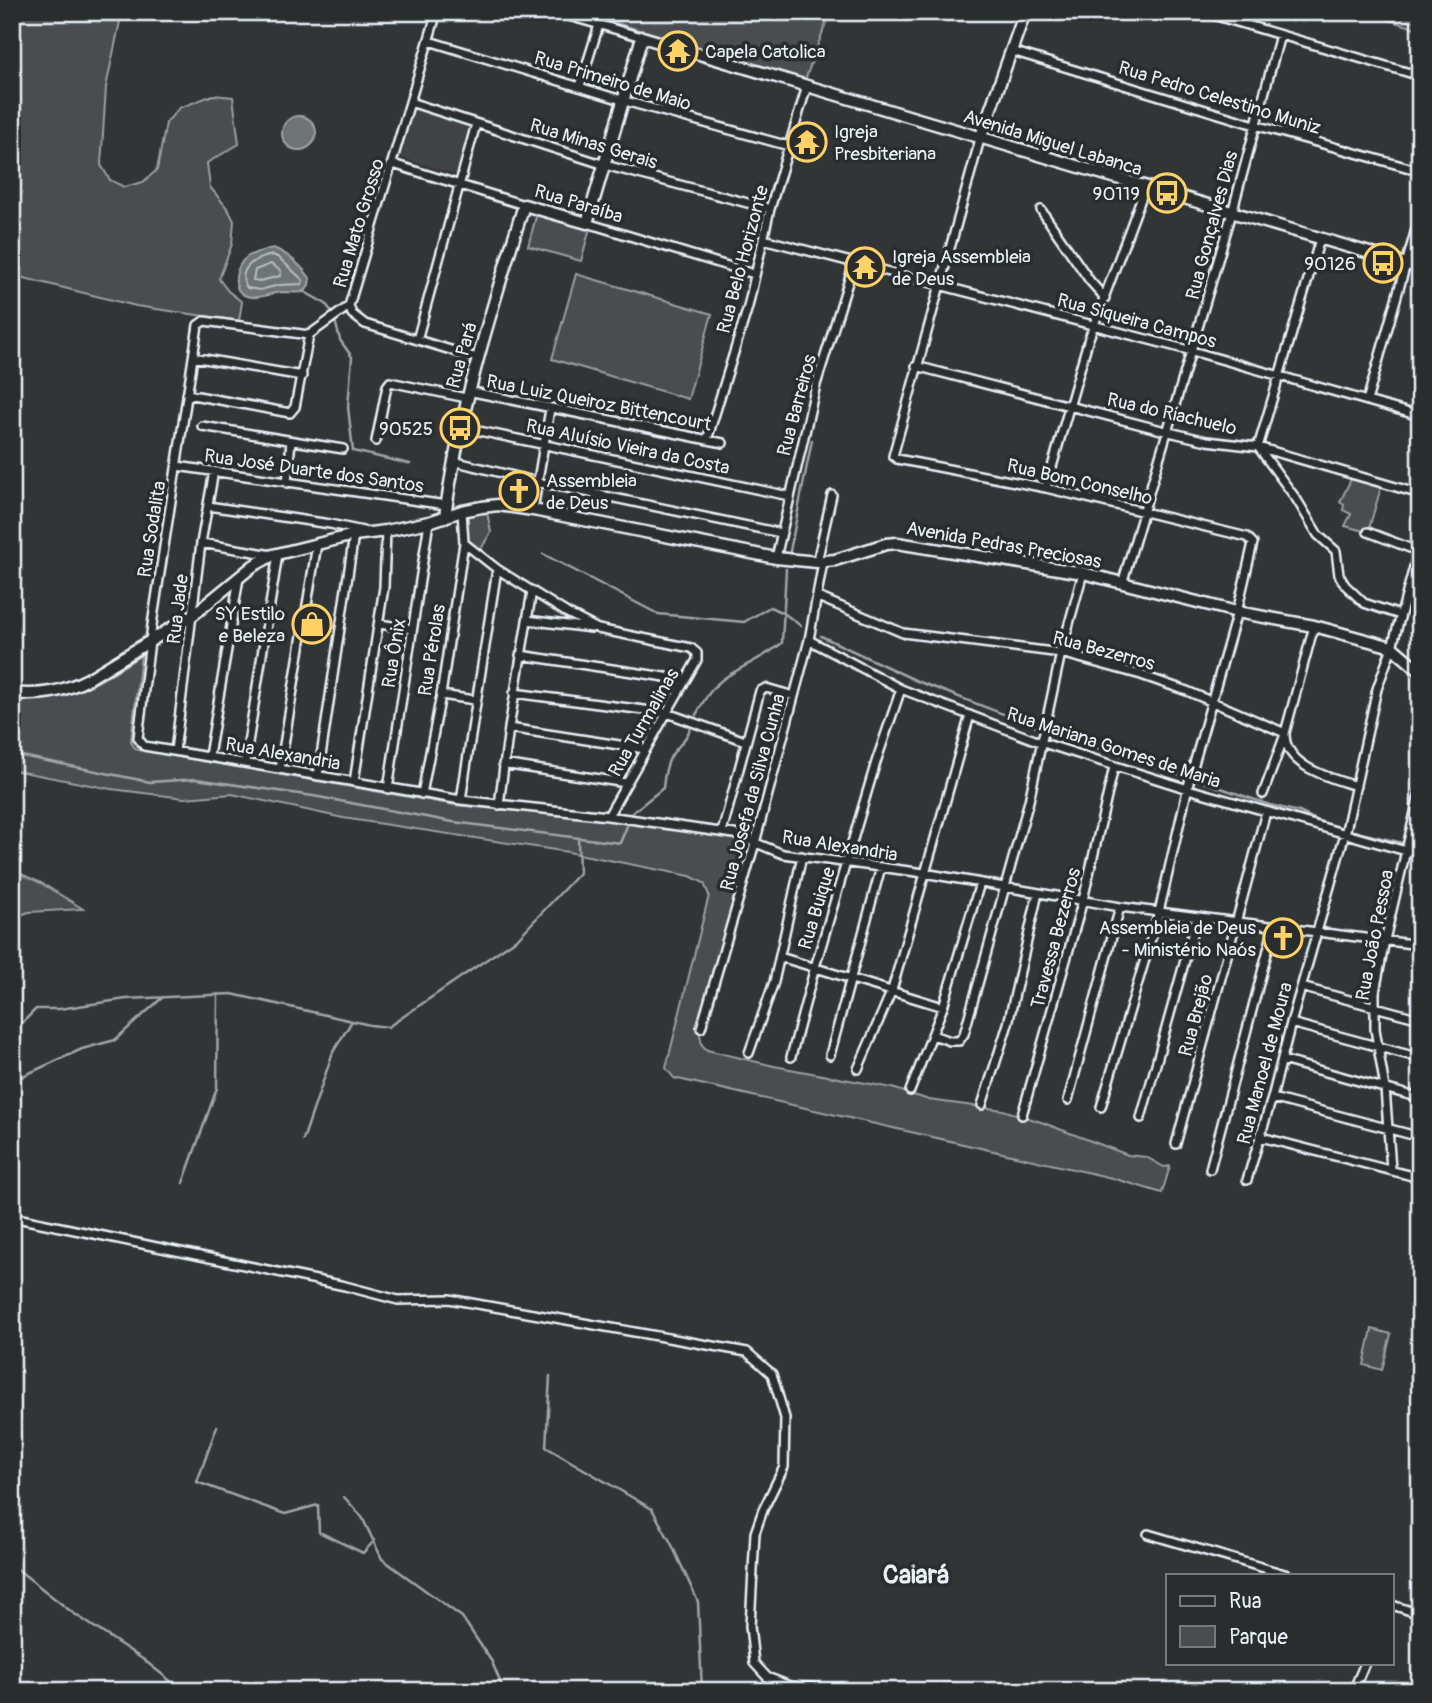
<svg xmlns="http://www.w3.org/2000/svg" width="1432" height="1703" font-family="Pangolin,sans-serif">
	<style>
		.built { fill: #3f4244 }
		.green { fill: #494d4f; stroke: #989fa4; stroke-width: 2 }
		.water { fill: #6e7376; stroke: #9fa5aa; stroke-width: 2 }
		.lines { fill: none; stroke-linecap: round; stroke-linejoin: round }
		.shore { stroke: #b7bfc4; stroke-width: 2 }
		.stream { stroke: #9fa5aa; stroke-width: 2.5 }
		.street-casing { stroke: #e8f1f8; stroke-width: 12 }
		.secondary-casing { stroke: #e8f1f8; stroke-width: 15 }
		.street { stroke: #2a2d2e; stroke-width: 7 }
		.secondary { stroke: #2a2d2e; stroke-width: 10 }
		.labels { text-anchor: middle; stroke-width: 7; stroke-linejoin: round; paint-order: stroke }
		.poi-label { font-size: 19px; fill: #e8f1f8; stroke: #2a2d2e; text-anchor: end }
		.street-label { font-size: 19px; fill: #e8f1f8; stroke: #2a2d2e }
		.district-label { font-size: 26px; font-weight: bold; fill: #e8f1f8; stroke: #2a2d2e }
	</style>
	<rect width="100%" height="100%" fill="#323536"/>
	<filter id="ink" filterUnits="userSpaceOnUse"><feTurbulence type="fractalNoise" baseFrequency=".0143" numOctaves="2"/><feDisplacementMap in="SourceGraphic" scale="14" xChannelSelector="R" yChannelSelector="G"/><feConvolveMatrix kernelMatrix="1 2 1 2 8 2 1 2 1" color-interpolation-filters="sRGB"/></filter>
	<g filter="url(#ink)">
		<path class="built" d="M411 105 472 124 456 175 396 156Z"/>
		<path class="green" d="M12 12H122L106 87 101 165 110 180 124 187 143 182 157 170 166 123 179 108 213 95 233 97 239 144 207 163 210 187 228 209 234 221 232 244 219 279 228 291 242 302 239 321 136 306 12 275Z
			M580 12H830L805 80Z
			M1362 12H1420L1418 29Z
			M537 213 590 228 581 261 528 246Z
			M576 274 712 314 688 399 552 359Z
			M1353 475 1382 484 1368 532 1345 526 1351 514 1343 510 1344 505 1340 502Z
			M486 507 491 532 478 554 464 543 462 511Z
			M141 655 131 741 134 747 139 750 455 805 591 818 729 837 741 842 746 856 698 1024 702 1045 707 1050 774 1066 892 1088 929 1100 1003 1110 1041 1122 1128 1155 1146 1157 1164 1167 1170 1166 1162 1193 1112 1178 674 1078 666 1068 709 895 704 883 690 876 568 852 343 818 232 794 184 798 111 789 12 770V700C67 704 97 684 141 655Z
			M12 870 41 883 83 909 29 912 12 918Z
			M1372 1329 1391 1334 1382 1370 1364 1365Z"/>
		<path class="water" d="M282 133a17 17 0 1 1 34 0a17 17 0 1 1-34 0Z
			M273 248C287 253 301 265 310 278L309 285 305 292C297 293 290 292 282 292 270 293 256 301 244 295 230 288 236 264 247 257 254 252 265 250 273 248Z"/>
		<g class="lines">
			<path class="shore" d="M273 255 279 258 303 280 302 284 279 285 260 290 247 288C235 268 256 258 273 255Z
				M271 264 281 271 280 276 260 281 253 280 255 270Z"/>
			<path class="stream" d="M303 291 326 304 333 314
				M335 320 340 340 352 357 348 407 353 451 410 464
				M790 551 812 440
				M543 554 658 614 744 622 770 607 785 614 801 626
				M821 636 917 681 1037 727
				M696 715C703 702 710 689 723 679 742 666 764 658 782 643L786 569
				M1049 732 1184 776
				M12 754 150 782 196 779 313 796 453 822 620 843 627 826
				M1192 778 1270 805 1299 812 1327 825 1420 847
				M632 813 663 788C664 776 666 763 673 753 680 744 686 740 690 729
				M20 1025 36 1009H59L126 999 232 994 370 1025 388 1027 518 938 579 873 578 838
				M12 1081 82 1049 115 1040 163 997
				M303 1140 333 1052 352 1021
				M183 1183 217 1088 218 994
				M550 1376 546 1447 652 1509 671 1543 698 1602 702 1691
				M217 1426 197 1482 285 1514 318 1505 319 1532 363 1553 375 1540
				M344 1497 362 1517 382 1559 462 1617 492 1662 504 1691
				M12 1565 73 1613 144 1660 183 1691"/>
			<g class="street-casing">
				<path id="street" d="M437 12 349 306 352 314 365 324 477 358
					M555 12 642 37
					M1203 12 1420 76
					M429 41 625 101 789 146
					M1012 51 1255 125 1420 171
					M580 86 599 25
					M410 102 605 165 770 209
					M980 139 893 456 897 459 1046 488 1247 537 1253 543 1237 612 1190 778 1159 912 1101 1107
					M393 164 524 205
					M1041 210 1090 281 1105 298
					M587 223 754 274
					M763 239 1192 351 1420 416
					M1320 239 1258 447 1297 500 1318 535 1336 551 1339 575 1345 585 1364 603 1400 615
					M309 335 204 321 198 325 152 625 138 738 144 746 461 800 608 816 734 834 783 854 924 873 1120 907 1420 945
					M309 335 349 306
					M417 340 476 124
					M193 357 302 376
					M916 366 1169 432 1207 441 1258 447 1420 494
					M468 391 723 443
					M187 394 290 413 295 407 309 335
					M1367 401 1420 215
					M202 426 343 449
					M460 427 789 496
					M707 440 748 307 770 209 807 86
					M376 441 387 386 390 382 466 398
					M453 461 538 482 781 533
					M177 466 446 505
					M287 483 291 441
					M1046 488 1088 341 1145 188
					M208 506 330 524 363 531
					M533 510 550 409
					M1368 532 1420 552
					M201 543 272 555
					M464 543 497 569 567 613 598 629 691 648 697 653V660L608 816
					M776 558 816 385 854 263
					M817 562 832 495
					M1122 584 1232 213 1280 35
					M818 597 903 633 1061 653 1141 675 1187 691 1285 733C1284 767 1331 778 1356 786
					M527 620 591 628
					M379 624 412 629
					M809 640 901 689 1040 742 1188 789 1420 855
					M520 655 685 680
					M514 693 667 713 745 741
					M441 695 475 700
					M509 728 645 749
					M1285 733 1314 626
					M175 751 201 543 214 471
					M209 756 239 578
					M245 762 278 554
					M503 764 626 783
					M280 769 317 544
					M318 776 354 535
					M354 782 384 587 386 531
					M388 789 429 522
					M422 794 441 695 464 543 462 511
					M1263 794 1284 737
					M461 800 497 569
					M499 805 509 728 532 591
					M722 832 760 691 766 688 794 696
					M780 957 943 1007
					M1301 987 1420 1019
					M1291 1023 1420 1058
					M701 1028 755 843 809 640 823 562
					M933 1035 950 1041H959L964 1034 1029 801 1061 653 1083 573
					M749 1053 774 982 802 856
					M830 1055 881 867
					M791 1057 815 967 876 762 901 689
					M1282 1060 1420 1098
					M858 1069 892 990 970 715
					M910 1091 943 1007 980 883
					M1272 1098 1420 1137
					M1068 1100 1120 907
					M982 1105 1008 1024 1038 893
					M1022 1115 1083 900 1114 767
					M1141 1118 1197 917
					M1261 1137 1420 1178
					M1176 1144 1266 812
					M1210 1169 1274 927
					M1391 1169 1385 1088 1375 1029V992L1385 940 1420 791
					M1247 1180 1272 1098 1291 1023 1346 830 1377 689 1392 647 1420 545
					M12 1217 345 1286 398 1300 449 1299 747 1352 772 1374 785 1418 784 1467 763 1510 755 1533 750 1626 754 1663 767 1677 790 1686 857 1691
					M1148 1534 1288 1575
					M1392 1605 1420 1614
					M880 1691 954 1688 980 1691
					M1353 1691 1365 1663"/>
			</g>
			<g class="secondary-casing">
				<path id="secondary" d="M980 139 1025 12
					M445 517C459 410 492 308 524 205L587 223 642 37 1420 268
					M12 693C41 696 63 692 88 679L193 615 253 566 273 555 354 535 386 531 429 522 462 511 482 507 498 505 533 510 776 558 817 562 835 560 886 544 897 543 1083 573 1237 612 1314 626 1392 647 1420 671"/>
			</g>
			<use href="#street" class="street"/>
			<use href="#secondary" class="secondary"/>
		</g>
	</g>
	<defs>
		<g id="temple-ring" transform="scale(2.0125)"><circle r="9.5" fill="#2a2d2e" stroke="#ffd166" stroke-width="1.5"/><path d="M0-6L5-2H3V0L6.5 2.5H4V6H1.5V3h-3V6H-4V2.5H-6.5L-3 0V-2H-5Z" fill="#ffd166"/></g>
		<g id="bus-ring" transform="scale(2.0125)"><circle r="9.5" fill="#2a2d2e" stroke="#ffd166" stroke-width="1.5"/><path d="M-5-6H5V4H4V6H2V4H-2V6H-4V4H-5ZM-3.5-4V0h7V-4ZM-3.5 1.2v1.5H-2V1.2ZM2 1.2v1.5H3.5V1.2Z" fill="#ffd166"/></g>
		<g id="church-ring" transform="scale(2.0125)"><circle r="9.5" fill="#2a2d2e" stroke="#ffd166" stroke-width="1.5"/><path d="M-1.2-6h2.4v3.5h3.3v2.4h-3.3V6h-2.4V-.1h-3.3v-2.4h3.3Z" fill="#ffd166"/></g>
		<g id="shop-ring" transform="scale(2.0125)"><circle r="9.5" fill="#2a2d2e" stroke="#ffd166" stroke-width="1.5"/><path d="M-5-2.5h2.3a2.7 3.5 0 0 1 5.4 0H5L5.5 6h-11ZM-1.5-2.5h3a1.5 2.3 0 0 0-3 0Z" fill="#ffd166"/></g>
	</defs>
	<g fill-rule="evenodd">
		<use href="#temple-ring" x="678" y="51"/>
		<use href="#temple-ring" x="807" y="142"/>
		<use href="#bus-ring" x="1167" y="193"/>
		<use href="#bus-ring" x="1383" y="263"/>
		<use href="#temple-ring" x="865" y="267"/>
		<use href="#bus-ring" x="460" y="428"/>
		<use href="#church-ring" x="519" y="491"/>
		<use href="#shop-ring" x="312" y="624"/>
		<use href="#church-ring" x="1283" y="938"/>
	</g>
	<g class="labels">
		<g class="poi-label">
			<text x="705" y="58" text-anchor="start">Capela Catolica</text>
			<text x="834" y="138" text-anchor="start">Igreja<tspan x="834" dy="22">Presbiteriana</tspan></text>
			<text x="1140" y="200">90119</text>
			<text x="892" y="263" text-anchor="start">Igreja Assembleia<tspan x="892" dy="22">de Deus</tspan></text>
			<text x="1356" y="270">90126</text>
			<text x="433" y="435">90525</text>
			<text x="546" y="487" text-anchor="start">Assembleia<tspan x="546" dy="22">de Deus</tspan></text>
			<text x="285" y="620">SY Estilo<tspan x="285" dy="22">e Beleza</tspan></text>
			<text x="1256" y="934">Assembleia de Deus<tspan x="1256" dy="22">- Ministério Naós</tspan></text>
		</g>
		<g class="street-label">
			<text transform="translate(613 80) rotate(17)" y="7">Rua Primeiro de Maio</text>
			<text transform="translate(1220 97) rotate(17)" y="7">Rua Pedro Celestino Muniz</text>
			<text transform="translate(1053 142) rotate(17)" y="7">Avenida Miguel Labanca</text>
			<text transform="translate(594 143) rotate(17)" y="7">Rua Minas Gerais</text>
			<text transform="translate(579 203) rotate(17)" y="7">Rua Paraíba</text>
			<text transform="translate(358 223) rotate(-73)" y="7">Rua Mato Grosso</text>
			<text transform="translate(1211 225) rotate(-75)" y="7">Rua Gonçalves Dias</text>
			<text transform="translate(742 259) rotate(-75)" y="7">Rua Belo Horizonte</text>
			<text transform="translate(1137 320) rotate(15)" y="7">Rua Siqueira Campos</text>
			<text transform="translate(461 355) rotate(-74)" y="7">Rua Pará</text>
			<text transform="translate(599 402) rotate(11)" y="7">Rua Luiz Queiroz Bittencourt</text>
			<text transform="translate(796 405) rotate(-75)" y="7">Rua Barreiros</text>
			<text transform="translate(1172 413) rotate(13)" y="7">Rua do Riachuelo</text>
			<text transform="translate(628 446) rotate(12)" y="7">Rua Aluísio Vieira da Costa</text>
			<text transform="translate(314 470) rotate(8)" y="7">Rua José Duarte dos Santos</text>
			<text transform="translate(1080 481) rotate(13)" y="7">Rua Bom Conselho</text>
			<text transform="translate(151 529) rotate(-81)" y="7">Rua Sodalita</text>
			<text transform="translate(1004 544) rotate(10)" y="7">Avenida Pedras Preciosas</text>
			<text transform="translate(177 609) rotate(-83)" y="7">Rua Jade</text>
			<text transform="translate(431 650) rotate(-81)" y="7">Rua Pérolas</text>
			<text transform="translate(1104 650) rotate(15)" y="7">Rua Bezerros</text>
			<text transform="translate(393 653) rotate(-81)" y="7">Rua Ônix</text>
			<text transform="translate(643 722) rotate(-60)" y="7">Rua Turmalinas</text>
			<text transform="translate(1114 747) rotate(18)" y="7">Rua Mariana Gomes de Maria</text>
			<text transform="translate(283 753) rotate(10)" y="7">Rua Alexandria</text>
			<text transform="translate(752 792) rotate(-75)" y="7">Rua Josefa da Silva Cunha</text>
			<text transform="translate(840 845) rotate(9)" y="7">Rua Alexandria</text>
			<text transform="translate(816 908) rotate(-73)" y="7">Rua Buique</text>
			<text transform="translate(1374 935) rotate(-79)" y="7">Rua João Pessoa</text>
			<text transform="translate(1055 938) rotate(-75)" y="7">Travessa Bezerros</text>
			<text transform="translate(1195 1015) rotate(-75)" y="7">Rua Brejão</text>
			<text transform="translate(1264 1063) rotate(-75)" y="7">Rua Manoel de Moura</text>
		</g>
		<g class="district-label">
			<text x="916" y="1583">Caiará</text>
		</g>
	</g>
	<rect width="1432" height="1703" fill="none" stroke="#2a2d2e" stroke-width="42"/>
	<rect x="21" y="21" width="1390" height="1661" fill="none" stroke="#e8f1f8" stroke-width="2.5" filter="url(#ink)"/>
	<rect x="1166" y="1574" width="228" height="91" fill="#2a2d2e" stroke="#767b7f" stroke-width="2"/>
	<rect x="1180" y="1596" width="35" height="10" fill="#2a2d2e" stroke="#767b7f" stroke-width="2"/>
	<text x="1229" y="1608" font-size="21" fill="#e8f1f8">Rua</text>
	<rect x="1180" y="1626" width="35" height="21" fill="#494d4f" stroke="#767b7f" stroke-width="2"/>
	<text x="1229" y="1644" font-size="21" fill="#e8f1f8">Parque</text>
</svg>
